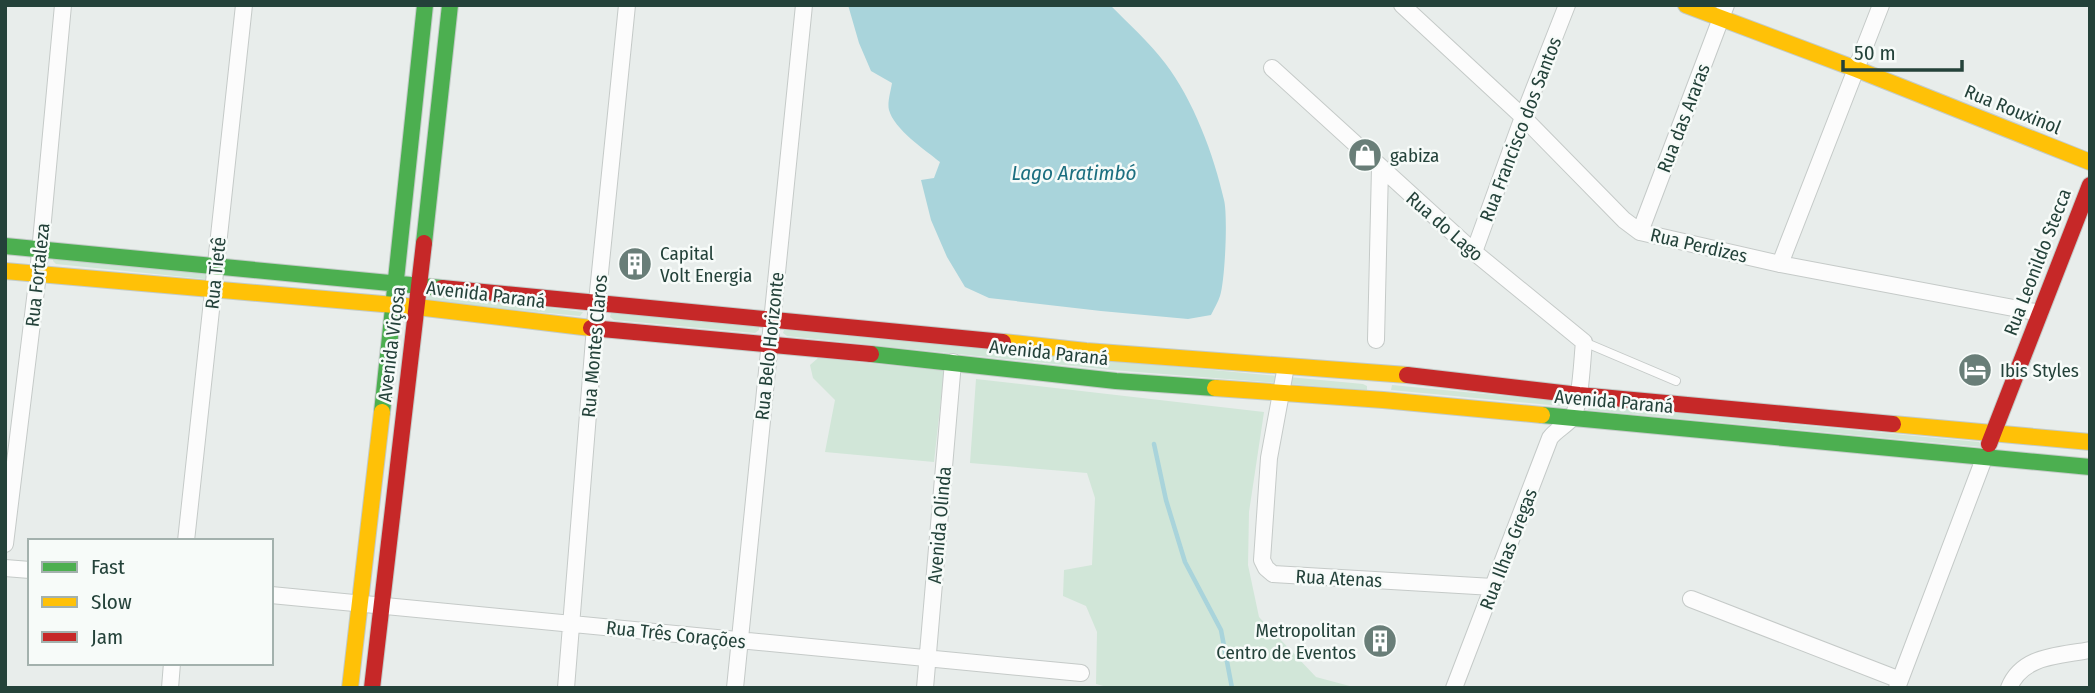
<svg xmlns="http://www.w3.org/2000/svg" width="2095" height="693" font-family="'Fira Sans Condensed',sans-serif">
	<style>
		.green { fill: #d1e6d8 }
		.water { fill: #a9d4db }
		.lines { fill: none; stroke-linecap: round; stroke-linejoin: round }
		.stream { stroke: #a9d4db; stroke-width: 4.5 }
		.lane-casing { stroke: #c5cac8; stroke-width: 10 }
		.street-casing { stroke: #c5cac8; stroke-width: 18 }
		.fast-casing { stroke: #c3cbc8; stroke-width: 18 }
		.slow-casing { stroke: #c3cbc8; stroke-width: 18 }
		.jam-casing { stroke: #c3cbc8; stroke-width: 18 }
		.lane { stroke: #fcfcfc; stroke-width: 8 }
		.street { stroke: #fcfcfc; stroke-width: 16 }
		.fast { stroke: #4caf50; stroke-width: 16 }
		.slow { stroke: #ffc107; stroke-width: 16 }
		.jam { stroke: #c62828; stroke-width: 16 }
		.labels { text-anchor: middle; stroke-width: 5; stroke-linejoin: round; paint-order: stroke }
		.street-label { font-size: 19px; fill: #24423a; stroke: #f7fbf9 }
		.poi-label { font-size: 19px; fill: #24423a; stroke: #f7fbf9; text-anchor: start }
		.water-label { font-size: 21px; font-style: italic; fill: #1c6f80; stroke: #f7fbf9 }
	</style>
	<rect width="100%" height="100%" fill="#e8edeb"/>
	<path class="green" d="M53 257 205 270 207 276 205 279 56 264 53 261Z
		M427 293 583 312 580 316 430 302 427 299Z
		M611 313 759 326V330L755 333 614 320 610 317Z
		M784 330 1363 384 1367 386V390L1112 370 787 336 783 333Z
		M818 358 944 371 934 462 825 452 835 400 813 378 810 365Z
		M976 379 1264 412 1249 512 1248 565 1259 617 1316 677 1357 688H1111L1096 684 1097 632 1086 606 1063 596 1064 570 1092 565 1095 498 1087 473 970 463Z
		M1392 385 1568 402 1571 407 1391 390Z
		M1590 405 1979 442 1982 447 1588 410Z"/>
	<path class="water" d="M848 5H1110C1129 24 1149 42 1165 63 1193 99 1214 155 1224 200 1228 215 1225 281 1220 296 1218 302 1214 309 1211 315L1188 319 1101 311 989 298 965 287 947 257 931 220 921 180 934 178 940 162C925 150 894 129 889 110 887 103 891 90 892 83L871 71 859 43Z"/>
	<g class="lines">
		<path class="stream" d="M1154 444 1166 500 1185 562 1221 630 1232 688"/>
		<g class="lane-casing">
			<path id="lane" d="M1584 342 1676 381"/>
		</g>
		<g class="street-casing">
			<path id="street" d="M1402 5 1523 117 1624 220 1640 232 1780 264 2040 313
				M1272 68 1474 252 1584 342C1582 359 1581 407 1571 419 1565 426 1556 430 1550 438L1454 688
				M1640 232 1726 5
				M1474 252 1523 117 1567 5
				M1780 264 1881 5
				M1376 340 1380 168
				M1286 366 1269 458 1262 560 1266 568 1273 574 1493 587
				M186 541 244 5
				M5 544 38 274 63 5
				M5 568 30 570
				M271 595 1081 673
				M1691 599 1900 680
				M170 688 172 663
				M566 688 597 302 627 5
				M735 688 804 5
				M925 688 953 362
				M1897 688 1985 456
				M2009 688C2022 655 2059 656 2090 650"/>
		</g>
		<g class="fast-casing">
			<path id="fast" d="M424 243 450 5
				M5 246 442 288
				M871 354 1116 381 1215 388
				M382 412 425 5
				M1542 415 2090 467"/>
		</g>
		<g class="slow-casing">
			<path id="slow" d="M1686 5 1856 69 2090 162
				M5 271 417 307 591 328
				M1003 342 1086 351 1407 375
				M1215 388 1383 400 1542 415
				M1893 424 2090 442
				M350 688 382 412"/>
		</g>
		<g class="jam-casing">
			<path id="jam" d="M442 288 1003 342
				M591 328 871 354
				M1407 375 1579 395 1893 424
				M1989 444 2090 185
				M372 688 424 243"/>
		</g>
		<use href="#lane" class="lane"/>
		<use href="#street" class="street"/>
		<use href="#fast" class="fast"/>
		<use href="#slow" class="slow"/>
		<use href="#jam" class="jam"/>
	</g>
	<defs>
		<g id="shop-disc" transform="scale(1.75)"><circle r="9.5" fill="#697e78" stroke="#f7fbf9"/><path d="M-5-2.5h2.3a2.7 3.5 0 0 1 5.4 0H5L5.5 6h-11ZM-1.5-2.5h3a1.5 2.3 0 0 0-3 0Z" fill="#fff"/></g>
		<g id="building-disc" transform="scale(1.75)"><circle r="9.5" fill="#697e78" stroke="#f7fbf9"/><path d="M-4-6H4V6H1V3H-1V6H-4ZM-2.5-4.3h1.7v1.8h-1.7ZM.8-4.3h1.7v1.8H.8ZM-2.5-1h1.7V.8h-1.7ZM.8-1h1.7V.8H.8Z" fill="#fff"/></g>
		<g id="hotel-disc" transform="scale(1.75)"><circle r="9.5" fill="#697e78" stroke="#f7fbf9"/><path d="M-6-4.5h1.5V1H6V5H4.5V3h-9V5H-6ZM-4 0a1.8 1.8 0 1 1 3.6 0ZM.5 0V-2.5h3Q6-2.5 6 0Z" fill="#fff"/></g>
	</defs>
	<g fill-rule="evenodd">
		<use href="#shop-disc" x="1365" y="155"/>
		<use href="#building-disc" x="635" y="264"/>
		<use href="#hotel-disc" x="1975" y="370"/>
		<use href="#building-disc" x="1380" y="641"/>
	</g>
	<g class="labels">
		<g class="street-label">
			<text transform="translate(2013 109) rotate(22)" y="7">Rua Rouxinol</text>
			<text transform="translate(1683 118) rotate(-69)" y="7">Rua das Araras</text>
			<text transform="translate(1520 129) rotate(-69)" y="7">Rua Francisco dos Santos</text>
			<text transform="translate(1445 226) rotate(41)" y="7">Rua do Lago</text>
			<text transform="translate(1699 245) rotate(13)" y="7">Rua Perdizes</text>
			<text transform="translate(2037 262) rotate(-69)" y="7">Rua Leonildo Stecca</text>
			<text transform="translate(215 273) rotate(-84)" y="7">Rua Tietê</text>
			<text transform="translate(37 275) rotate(-84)" y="7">Rua Fortaleza</text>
			<text transform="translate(486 294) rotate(7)" y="7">Avenida Paraná</text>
			<text transform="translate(391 344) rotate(-83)" y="7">Avenida Viçosa</text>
			<text transform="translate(594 346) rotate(-85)" y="7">Rua Montes Claros</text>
			<text transform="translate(769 346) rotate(-84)" y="7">Rua Belo Horizonte</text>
			<text transform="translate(1049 352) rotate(6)" y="7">Avenida Paraná</text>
			<text transform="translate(1614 401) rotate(5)" y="7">Avenida Paraná</text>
			<text transform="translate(939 525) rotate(-85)" y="7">Avenida Olinda</text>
			<text transform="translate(1508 549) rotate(-69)" y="7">Rua Ilhas Gregas</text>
			<text transform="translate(1339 578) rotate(3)" y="7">Rua Atenas</text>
			<text transform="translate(676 634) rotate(6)" y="7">Rua Três Corações</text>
		</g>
		<g class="poi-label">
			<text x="1390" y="162">gabiza</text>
			<text x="660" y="260">Capital<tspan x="660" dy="22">Volt Energia</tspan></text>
			<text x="2000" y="377">Ibis Styles</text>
			<text x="1356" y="637" text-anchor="end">Metropolitan<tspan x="1356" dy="22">Centro de Eventos</tspan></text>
		</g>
		<g class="water-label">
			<text x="1074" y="180">Lago Aratimbó</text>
		</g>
	</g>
	<rect width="2095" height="693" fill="none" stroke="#24423a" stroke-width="14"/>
	<rect x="28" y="539" width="245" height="126" fill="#f7fbf9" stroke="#a3b1ad" stroke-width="2"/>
	<rect x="42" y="562" width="35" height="10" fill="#4caf50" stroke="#a3b1ad" stroke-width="2"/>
	<text x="91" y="574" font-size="21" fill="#24423a">Fast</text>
	<rect x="42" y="597" width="35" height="10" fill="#ffc107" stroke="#a3b1ad" stroke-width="2"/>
	<text x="91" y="609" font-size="21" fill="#24423a">Slow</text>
	<rect x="42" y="632" width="35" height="10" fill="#c62828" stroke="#a3b1ad" stroke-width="2"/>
	<text x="91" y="644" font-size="21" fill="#24423a">Jam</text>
	<path d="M1843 60v10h119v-10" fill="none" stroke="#24423a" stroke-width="3.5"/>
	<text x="1854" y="60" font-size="21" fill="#24423a" stroke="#f7fbf9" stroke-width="5" paint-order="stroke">50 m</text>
</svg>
